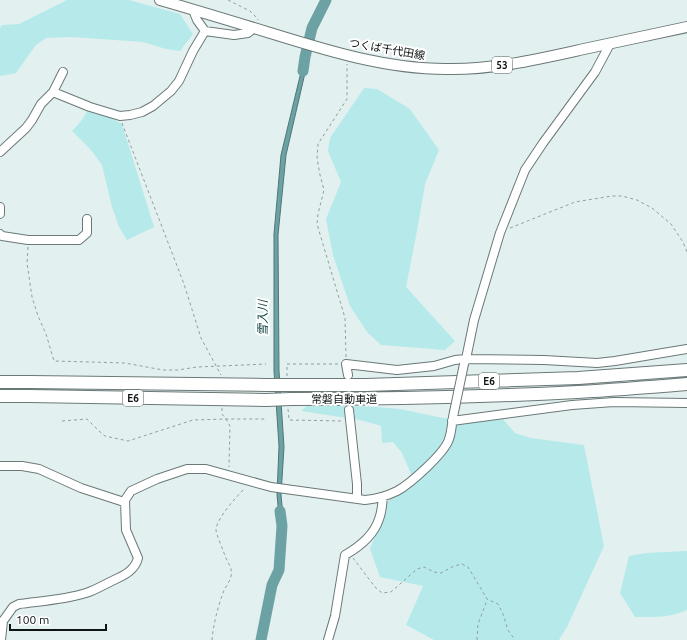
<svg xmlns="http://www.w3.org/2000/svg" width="687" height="640" font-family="Ubuntu,'Noto Sans JP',sans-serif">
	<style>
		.green { fill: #b6eaea }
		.water { fill: #6ca2a3; stroke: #507778 }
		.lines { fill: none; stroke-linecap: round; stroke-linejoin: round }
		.river { stroke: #6ca2a3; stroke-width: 11 }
		.minor-casing { stroke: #6b7878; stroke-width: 10 }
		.major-casing { stroke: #6b7878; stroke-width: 12 }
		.highway-casing { stroke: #6b7878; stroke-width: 14 }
		.path { stroke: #939e9e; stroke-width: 1; stroke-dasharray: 3 3; stroke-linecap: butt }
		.minor { stroke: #fff; stroke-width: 8 }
		.major { stroke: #fff; stroke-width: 10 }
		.highway { stroke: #fff; stroke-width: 12 }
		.minor-bridge-casing { stroke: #6b7878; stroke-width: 10; stroke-linecap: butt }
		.highway-bridge-casing { stroke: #6b7878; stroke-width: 14; stroke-linecap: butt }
		.minor-bridge { stroke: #fff; stroke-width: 8 }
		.highway-bridge { stroke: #fff; stroke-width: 12 }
		.labels { text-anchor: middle; stroke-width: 4; stroke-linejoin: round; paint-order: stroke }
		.shield { fill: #fff; stroke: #565a5a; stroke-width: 1 }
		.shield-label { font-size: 10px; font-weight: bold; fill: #0e1313 }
		.street-label { font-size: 11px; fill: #0e1313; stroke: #fff }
		.water-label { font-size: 12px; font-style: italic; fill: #154748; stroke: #fff }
	</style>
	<rect width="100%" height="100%" fill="#e2f0f0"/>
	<path class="green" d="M67 0H129L180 14 193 34 180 51 166 49 143 42 72 37 46 38 36 45 16 73 0 76V28L2 25 19 24Z
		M364 88 377 89 410 109 439 150 425 184 417 231 406 287 455 341 445 350 381 345 367 332 350 306 333 255 326 219 341 182 328 151 330 138Z
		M90 107 122 124 154 227 127 240 119 227 112 207 102 165 91 150 72 131 81 121Z
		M309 404 377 407 400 409 443 418H502L515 433 531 438 584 445 604 546 567 627 559 640H434L406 625 423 586 380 577 370 549 388 501 415 483 402 453 393 442 382 443 381 426 360 420 301 411Z
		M687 551V610C669 618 655 617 635 617L620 593 629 556 646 553Z"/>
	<path class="water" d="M303 57H307L305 73 286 155 278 235 279 371 284 447 281 495 284 526H280L277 495 279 446 274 371V234L281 155 301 72Z"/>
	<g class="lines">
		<path class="river" d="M303 71 305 57 312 28 326 0
			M261 640 272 585 279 570 282 526 280 511"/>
		<g class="minor-casing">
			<path id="minor" d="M193 10 197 20 205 31 234 35 248 33 254 28
				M53 92 90 107 120 116 130 115 142 112 153 106 171 91 179 81 193 51 205 31
				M0 152 26 128 32 120 41 104 53 92 63 72
				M0 207V214
				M0 234 2 236 28 240H79L87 233V219
				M464 364 466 359 474 320 500 233 525 170 543 143 595 72 610 44
				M348 375 346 364 397 370 434 366 455 360 466 359 544 360 597 363 615 361 687 349
				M349 410 357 484V499
				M452 421 572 405 614 402 687 403
				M0 466H22L39 469 81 488 124 502
				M1 640 3 621 13 607 19 604C41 601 64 600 86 593 96 590 105 584 114 580 125 575 135 570 138 558L126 530 125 500 131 491 157 479 187 469H206L271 487 365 500C376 499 387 496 397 491 410 484 445 453 449 439 452 431 452 420 454 412
				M328 640 335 616 345 555C359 547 374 535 379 519 382 512 382 504 383 497"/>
		</g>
		<g class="major-casing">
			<path id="major" d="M160 0C195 10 231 21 267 32 325 50 385 69 446 69 493 70 539 59 584 49 618 42 653 34 687 27"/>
		</g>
		<g class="highway-casing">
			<path id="highway" d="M0 382H30L266 385
				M290 385H366L578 378 687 370
				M0 396H29L266 400
				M291 399C386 399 482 397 578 392 614 390 651 387 687 384"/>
		</g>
		<path class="path" d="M228 0 250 11 258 19V20
			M122 123 184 284 201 338 221 375
			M510 228 575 202 612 196H622L637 200 652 208 671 224 683 242 687 252
			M28 247 27 263 32 297 38 316 46 334 54 361 125 363 163 370H178L197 367 266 364
			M346 357 345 318 317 224 318 214 324 190 320 175 317 158 318 144 347 99V64
			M287 376V364H338
			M222 408V414L226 419 230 426 229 467
			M288 409 289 420 343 421
			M62 421 87 419 99 431 105 436 128 441 193 420 226 419H267
			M353 558 375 587 382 593 391 592 417 569 424 567 434 572 441 573 454 566 462 564 468 567 487 599 498 604 503 614 508 630 515 640
			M212 640C213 626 218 606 223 593 225 587 230 582 231 576 233 569 228 563 225 556 224 552 216 534 216 530 216 519 237 496 245 488
			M477 640 478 624 487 600"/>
		<use href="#minor" class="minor"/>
		<use href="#major" class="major"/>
		<use href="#highway" class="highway"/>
		<g class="minor-bridge-casing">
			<path id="minor-bridge" d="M454 412 464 364"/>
		</g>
		<g class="highway-bridge-casing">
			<path id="highway-bridge" d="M266 385H290
				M266 400 291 399"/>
		</g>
		<use href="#minor-bridge" class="minor-bridge"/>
		<use href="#highway-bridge" class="highway-bridge"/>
	</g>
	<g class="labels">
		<g class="shield">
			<rect x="492" y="57" width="20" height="16" rx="3"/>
			<rect x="479" y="373" width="20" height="16" rx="3"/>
			<rect x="123" y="390" width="20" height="16" rx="3"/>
		</g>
		<g class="shield-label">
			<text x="502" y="69">53</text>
			<text x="489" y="385">E6</text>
			<text x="133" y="402">E6</text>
		</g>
		<g class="street-label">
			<text transform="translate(387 49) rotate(10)" y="4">つくば千代田線</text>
			<text x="344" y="403">常磐自動車道</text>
		</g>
		<g class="water-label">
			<text transform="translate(263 318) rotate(-90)" y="4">雪入川</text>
		</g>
	</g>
	<path d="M10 624v6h96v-6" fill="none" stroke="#0e1313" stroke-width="2"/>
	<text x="16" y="624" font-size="12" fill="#0e1313" stroke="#ffffff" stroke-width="3" paint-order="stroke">100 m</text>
</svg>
